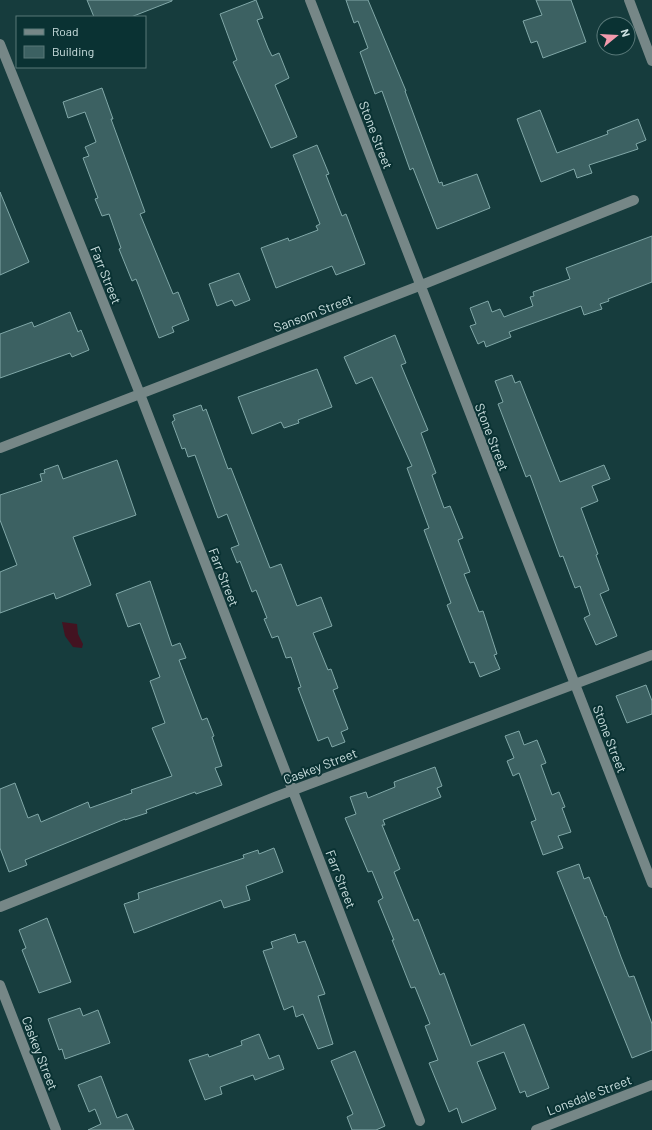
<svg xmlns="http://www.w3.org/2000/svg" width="652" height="1130" font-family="Barlow,sans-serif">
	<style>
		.water { fill: #431321 }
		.building { fill: #3c6162; stroke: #81a8a8 }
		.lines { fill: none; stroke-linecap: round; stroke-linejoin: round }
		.minor { stroke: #768787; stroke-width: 10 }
		.labels { text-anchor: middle; stroke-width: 4; stroke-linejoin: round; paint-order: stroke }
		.street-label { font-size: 13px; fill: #cce0e0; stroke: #0a3233 }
	</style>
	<rect width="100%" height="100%" fill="#163c3d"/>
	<path class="water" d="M62 622 77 624 78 634 83 644 82 648 73 647 65 636Z"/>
	<path class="building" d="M87 0H172V1L131 17H94Z
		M256 0 263 18 257 20 268 48 272 56 279 53 289 78 275 85 297 137 271 148 233 62 237 60 220 14Z
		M346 0H368L406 91H405L439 183 442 182 443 186 477 174 490 208 437 229 413 168 410 170 382 91 375 94 360 52 368 48 358 21 354 23Z
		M536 0H571L586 42 543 58 537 41 531 43 523 21 542 15Z
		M102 88 113 119H111L145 212 140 214 173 294 178 292 189 320 172 327 174 332 159 338 136 279 132 281 119 249 121 248 109 214 102 216 95 199 98 198 83 158 89 156 85 147 96 142 85 112 68 118 63 102Z
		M540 110 557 153 608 134 607 131 638 119 646 140 636 144 638 149 589 165 592 173 577 178 574 169 541 182 517 119Z
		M317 145 329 174 326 175 342 216 346 214 365 264 336 275 332 266 276 288 261 248 288 238 289 241 318 230 316 226 320 224 293 155Z
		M0 192 29 262 0 275Z
		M652 236V282L608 299 609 301 600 304 602 309 584 315 581 306 509 332 511 337 486 347 484 341 478 344 470 326 476 324 470 308 488 301 492 312 500 309 504 317 533 306 530 297 534 296 533 292 570 279 566 268Z
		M239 273 250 300 235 306 232 300 217 306 209 284Z
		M70 312 78 332 81 330 89 350 72 357 70 353 0 378V334L32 322 34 327Z
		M395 335 406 363 401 365 428 430 421 433 436 473 432 475 444 508 450 506 463 538 458 540 470 572 464 574 479 612 483 611 497 654 494 655 500 669 480 677 474 662 470 663 447 605 451 603 424 530 429 528 407 468 412 466 372 377 356 384 344 357Z
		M317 369 332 407 298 420 299 423 284 428 281 422 252 434 238 397Z
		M512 375 515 383 520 381 560 482 604 465 610 479 592 486 598 501 581 508 598 554 596 555 609 590 600 594 617 636 596 645 584 618 590 615 580 586 575 588 563 556 560 557 530 475 526 477 498 404 503 402 495 381Z
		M201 405 203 411 206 409 228 469 231 468 270 568 281 564 297 606 321 597 332 626 313 633 328 670 331 669 338 688 333 690 348 729 341 732 345 742 332 747 328 737 318 741 298 688 301 687 291 657 286 658 278 636 272 638 264 619 267 618 256 590 252 592 240 561 237 563 231 548 239 545 227 514 218 518 195 455 188 457 185 448 182 449 172 422 175 420 173 415Z
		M117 460 136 515 73 537 91 585 56 599 54 593 0 613V572L17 565 0 520V495L42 481 40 474 45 473 44 470 58 465 63 479Z
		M150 581 172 646 180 643 186 658 179 660 202 720 207 718 214 736 212 737 222 766 215 768 222 785 196 794 195 792 146 810 147 813 125 820V819L25 860 27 865 9 872 0 848V789L15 783 28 818 38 814 41 822 88 802 90 808 132 793 131 790 172 776 152 728 165 723 150 681 160 677 140 623 128 627 116 594Z
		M646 685 652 701V714L627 723 616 696Z
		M519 731 524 745 537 740 546 763 541 765 552 795 559 792 565 807 562 808 571 832 558 836 563 848 543 855 531 822 536 820 519 773 513 776 507 761 514 758 505 736Z
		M435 767 442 786 437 788 441 797 383 820 385 825H382L400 869 394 872 414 921 418 919 440 975 444 973 471 1046 524 1024 549 1088 527 1097 525 1091 520 1093 504 1052 477 1062 496 1109 462 1123 457 1108 449 1112 429 1063 438 1060 425 1026 430 1024 415 987 411 988 392 940H394L378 901 383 898 372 871 368 872 345 818 356 814 350 797 366 792 368 798 395 787 394 782Z
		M274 848 283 872 246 886 250 900 224 908 221 900 134 933 124 904 139 899 138 893 244 858 243 855 258 850 259 854Z
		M579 864 584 879 589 877 605 917 606 916 621 957 629 977 634 976 652 1024V1050L632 1058 557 872Z
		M47 918 71 982 39 993 22 950 26 948 19 930Z
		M295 934 298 943 305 941 325 994 318 996 333 1044 318 1049 303 1014 296 1017 293 1006 284 1010 263 951 273 948 271 942Z
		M80 1008 83 1016 98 1010 110 1043 65 1059 62 1049 59 1050 48 1019Z
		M259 1034 269 1059 279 1055 284 1069 255 1080 253 1075 220 1087 222 1094 205 1100 189 1060 208 1054 209 1057 242 1045 241 1041Z
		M355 1051 385 1126 376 1130H352L347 1117 353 1114 331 1061Z
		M101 1076 117 1118 127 1114 134 1130H88L101 1124 95 1109 89 1112 78 1085Z"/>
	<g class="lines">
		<path class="minor" d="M310 0 652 883
			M629 0 652 61
			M0 44 140 394 420 1121
			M0 448 419 286 634 200
			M0 907 275 797 652 655
			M0 985 56 1130
			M536 1130 652 1085"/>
	</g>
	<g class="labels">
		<g class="street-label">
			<text transform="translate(376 135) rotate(69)" y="5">Stone Street</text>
			<text transform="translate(106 275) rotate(68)" y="5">Farr Street</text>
			<text transform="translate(313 313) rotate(-21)" y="5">Sansom Street</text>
			<text transform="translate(492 437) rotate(69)" y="5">Stone Street</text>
			<text transform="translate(224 577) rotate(69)" y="5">Farr Street</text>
			<text transform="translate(610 739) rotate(69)" y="5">Stone Street</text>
			<text transform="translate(320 766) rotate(-21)" y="5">Caskey Street</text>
			<text transform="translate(341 879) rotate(69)" y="5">Farr Street</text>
			<text transform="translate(40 1053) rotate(69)" y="5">Caskey Street</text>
			<text transform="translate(589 1095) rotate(-21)" y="5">Lonsdale Street</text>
		</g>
	</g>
	<rect x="16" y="16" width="130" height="52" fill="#0a3233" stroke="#587878"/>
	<rect x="24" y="29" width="20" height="6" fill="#768787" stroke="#587878"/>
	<text x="52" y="36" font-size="12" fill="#cce0e0">Road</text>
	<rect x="24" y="46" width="20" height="12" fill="#3c6162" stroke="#587878"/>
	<text x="52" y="56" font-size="12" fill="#cce0e0">Building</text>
	<g transform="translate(616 36) rotate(72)"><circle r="19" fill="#0a3233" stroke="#587878"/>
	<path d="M0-3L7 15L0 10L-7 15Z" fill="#f29aad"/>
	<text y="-6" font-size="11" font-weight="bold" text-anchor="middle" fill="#cce0e0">N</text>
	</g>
</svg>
